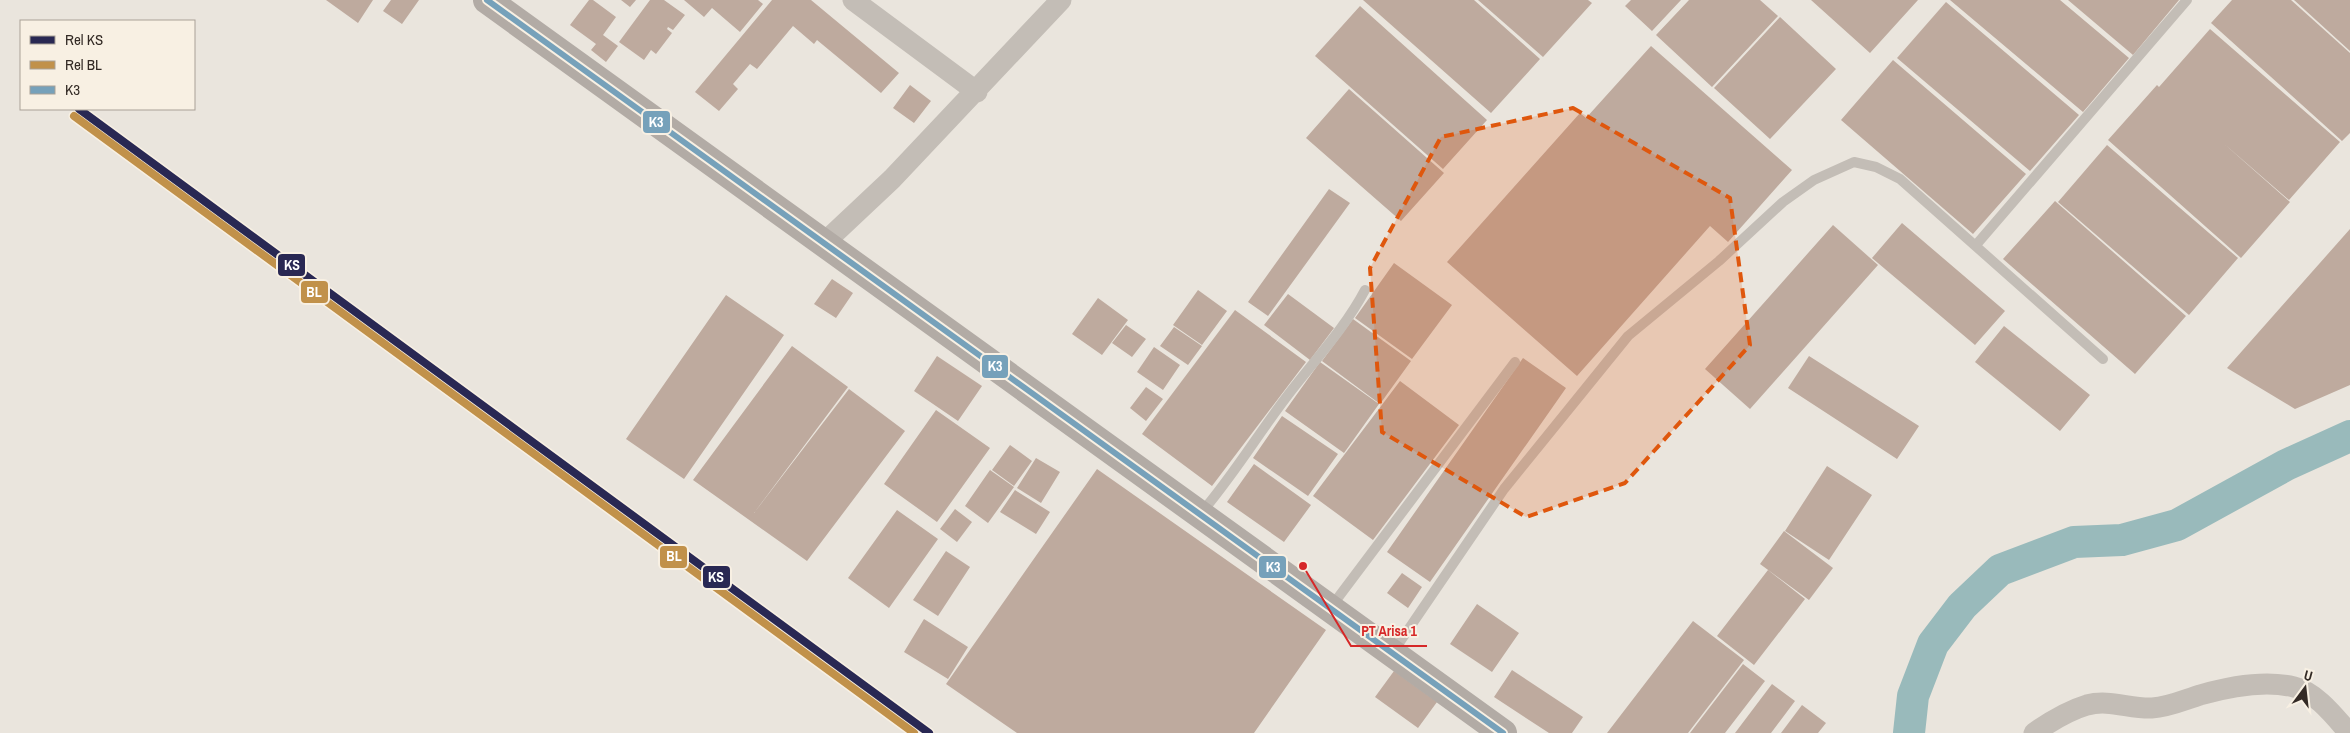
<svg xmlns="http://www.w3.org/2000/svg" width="2350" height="733" font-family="'Archivo Narrow',sans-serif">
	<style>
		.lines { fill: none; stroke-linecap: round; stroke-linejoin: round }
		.river { stroke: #99babb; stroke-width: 32 }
		.building { fill: #beaa9e }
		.lane { stroke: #c3bdb6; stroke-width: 10 }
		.street { stroke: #c3bdb6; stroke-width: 21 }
		.primary { stroke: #b2aba5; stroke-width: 28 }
		.bus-1-casing { stroke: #f8f0e3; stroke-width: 10 }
		.bus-1 { stroke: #76a1ba; stroke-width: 6 }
		.rail-1-casing { stroke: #f8f0e3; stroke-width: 11 }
		.rail-2-casing { stroke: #f8f0e3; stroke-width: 11 }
		.rail-1 { stroke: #292853; stroke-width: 8 }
		.rail-2 { stroke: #c1914a; stroke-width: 8 }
		.marked { fill: #df570d; fill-opacity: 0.2; stroke: #df570d; stroke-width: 4; stroke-dasharray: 10 6; stroke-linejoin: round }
		.leader { fill: none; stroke: #d62828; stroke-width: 2 }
		.callout-dot { fill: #d62828; stroke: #f8f0e3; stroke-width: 2 }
		.callout-label { font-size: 14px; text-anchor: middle; font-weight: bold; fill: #d62828; stroke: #f8f0e3; stroke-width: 4; stroke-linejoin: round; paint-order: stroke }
		.line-badge { stroke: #f8f0e3; stroke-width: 2 }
		.badge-label { font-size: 14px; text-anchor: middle; font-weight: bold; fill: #fff }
	</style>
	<rect width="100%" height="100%" fill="#eae5dd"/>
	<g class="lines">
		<path class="river" d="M1909 733 1913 696 1933 644 1962 606 2000 570 2074 542 2122 540 2177 525 2286 465 2350 436"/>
	</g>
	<path class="building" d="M326 0H373L358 23Z
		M391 0H419L402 24 383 11Z
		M589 0H593L616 17 603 35 618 46 606 62 591 50 596 44 570 25Z
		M621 0H636L630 7Z
		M650 0H664L685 15 673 30 668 27 667 29 672 33 656 54 651 50 644 60 619 42Z
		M684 0H758L763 4 740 32 712 8 704 17Z
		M772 0H811L899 73 881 93 817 40 814 44 793 26 757 69 750 64 733 84 738 89 719 111 695 92Z
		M1363 0H1474L1540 59 1491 113Z
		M1478 0H1588L1592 3 1543 57Z
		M1631 0H1681L1652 31 1625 6Z
		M1689 0H1760L1778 16 1712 87 1656 35Z
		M1811 0H1918L1870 53Z
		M1950 0H2060L2129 58 2083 112Z
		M2068 0H2179L2133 55Z
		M2232 0H2291L2350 53V133L2342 141 2211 23Z
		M2294 0H2350V51Z
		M1946 2 2079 115 2030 171 1897 58Z
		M1360 6 1487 120 1443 169 1315 56Z
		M1780 17 1836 69 1770 139 1714 88Z
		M2210 29 2340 142 2289 200 2222 142 2290 202 2241 258 2108 140 2157 85 2159 87Z
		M1651 46 1792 170 1728 242 1710 226 1577 376 1447 262 1580 113 1586 118Z
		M1893 60 2026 174 1973 234 1841 120Z
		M910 85 931 101 914 123 893 108Z
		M1349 89 1444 173 1401 221 1306 138Z
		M2107 145 2238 258 2189 315 2058 202Z
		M1329 189 1350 203 1268 316 1248 302Z
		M2055 201 2186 316 2135 374 2003 259Z
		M1902 223 2005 311 1975 345 1872 258Z
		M1833 225 1878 265 1750 409 1705 369Z
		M2350 229V385L2295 409 2227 368Z
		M1394 263 1452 305 1412 359 1355 318Z
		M832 279 853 293 836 318 814 304Z
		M1198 290 1227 311 1202 345 1173 325Z
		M1288 294 1334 328 1310 360 1264 325Z
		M726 295 784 335 684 479 626 439Z
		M1098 298 1128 320 1102 355 1072 334Z
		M1235 310 1306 362 1212 486 1142 434Z
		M1353 319 1411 361 1380 404 1322 361Z
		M1126 325 1146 339 1132 357 1112 343Z
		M2004 326 2090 395 2060 431 1975 362Z
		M1174 327 1202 346 1188 365 1160 346Z
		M792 346 848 387 754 513 849 389 905 431 807 561 693 480Z
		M1154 347 1180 365 1163 390 1137 372Z
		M937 356 982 386 958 421 914 391Z
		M1809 356 1919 426 1897 459 1788 388Z
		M1523 358 1566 388 1430 582 1387 552Z
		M1320 362 1379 404 1344 453 1285 411Z
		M1400 381 1459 425 1373 540 1313 496Z
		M1146 387 1163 399 1146 421 1130 408Z
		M936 410 990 448 937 522 884 484Z
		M1282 416 1338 454 1308 496 1253 458Z
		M1010 445 1032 461 1014 486 992 470Z
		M1036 458 1060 472 1041 503 1017 488Z
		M1254 464 1311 505 1284 542 1227 502Z
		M1827 466 1872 495 1829 560 1785 531Z
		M1097 469 1326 630 1254 733H1017L946 684Z
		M990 470 1014 487 988 523 965 506Z
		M1015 490 1050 512 1036 534 1000 512Z
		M955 509 972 522 957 542 940 529Z
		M897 510 938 539 889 608 848 578Z
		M1784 531 1833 568 1809 600 1760 564Z
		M946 551 970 567 938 616 913 600Z
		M1768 570 1805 599 1754 665 1717 636Z
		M1402 573 1422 587 1408 608 1387 593Z
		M1477 604 1519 633 1492 672 1450 644Z
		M924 619 968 647 948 679 904 652Z
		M1693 621 1744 660 1688 733H1607Z
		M1743 664 1765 681 1725 733H1690Z
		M1512 670 1583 717 1572 733H1549L1494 697Z
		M1394 671 1437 702 1418 728 1375 697Z
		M1772 684 1795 701 1771 733H1735Z
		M1802 705 1826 723 1818 733H1781Z"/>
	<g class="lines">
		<path class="lane" d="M1976 245 2187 0
			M1201 513C1233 476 1258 434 1288 395 1314 361 1345 328 1365 290
			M1331 607 1515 362
			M1393 652 1504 489 1628 336 1719 261 1783 202 1814 180 1854 162 1876 167 1900 179 2103 359"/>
		<path class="street" d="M853 0 977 92
			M825 242 892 179 1061 0
			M2034 733C2051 721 2067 711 2087 705 2109 699 2130 709 2152 708 2169 707 2184 700 2200 695 2228 687 2265 680 2294 687 2316 692 2335 717 2349 733"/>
		<path class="primary" d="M487 0 1503 733"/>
		<g class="bus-1-casing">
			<path id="bus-1" d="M487 0 1503 733"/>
		</g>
		<use href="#bus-1" class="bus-1"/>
		<g class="rail-1-casing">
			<path id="rail-1" d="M79 109 929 733"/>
		</g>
		<g class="rail-2-casing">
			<path id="rail-2" d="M74 116 914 733"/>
		</g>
		<use href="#rail-1" class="rail-1"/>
		<use href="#rail-2" class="rail-2"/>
	</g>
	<path class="marked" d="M1573 108 1730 198 1750 345 1625 483 1526 517 1382 432 1370 268 1441 137Z"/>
	<path class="leader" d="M1303 566L1351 646H1427"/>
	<circle class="callout-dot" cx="1303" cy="566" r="5"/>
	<g class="callout-label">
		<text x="1389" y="636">PT Arisa 1</text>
	</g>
	<g class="line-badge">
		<rect x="642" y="110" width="29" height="24" rx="5" fill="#76a1ba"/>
		<rect x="277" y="253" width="29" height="24" rx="5" fill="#292853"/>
		<rect x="300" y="280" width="29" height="24" rx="5" fill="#c1914a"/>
		<rect x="981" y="354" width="28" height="25" rx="5" fill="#76a1ba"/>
		<rect x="659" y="545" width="29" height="24" rx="5" fill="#c1914a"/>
		<rect x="1258" y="555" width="29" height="24" rx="5" fill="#76a1ba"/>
		<rect x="702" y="565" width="29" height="24" rx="5" fill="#292853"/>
	</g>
	<g class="badge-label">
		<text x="656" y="127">K3</text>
		<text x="292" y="270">KS</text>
		<text x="314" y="297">BL</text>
		<text x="995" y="371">K3</text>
		<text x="674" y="561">BL</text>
		<text x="1273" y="572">K3</text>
		<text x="716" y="582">KS</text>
	</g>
	<rect x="20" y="20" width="175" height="90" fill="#f8f0e3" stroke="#a9a197"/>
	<rect x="30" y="36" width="25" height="8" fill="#292853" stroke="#a9a197"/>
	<text x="65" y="45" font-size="15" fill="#332a25">Rel KS</text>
	<rect x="30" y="61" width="25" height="8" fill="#c1914a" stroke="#a9a197"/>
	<text x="65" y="70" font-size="15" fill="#332a25">Rel BL</text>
	<rect x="30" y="86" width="25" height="8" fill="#76a1ba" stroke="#a9a197"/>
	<text x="65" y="95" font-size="15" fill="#332a25">K3</text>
	<g transform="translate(2305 688) rotate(15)" stroke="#f8f0e3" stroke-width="4" paint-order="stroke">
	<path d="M0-4L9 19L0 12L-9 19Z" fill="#332a25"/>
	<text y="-8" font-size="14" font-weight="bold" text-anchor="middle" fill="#332a25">U</text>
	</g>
</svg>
